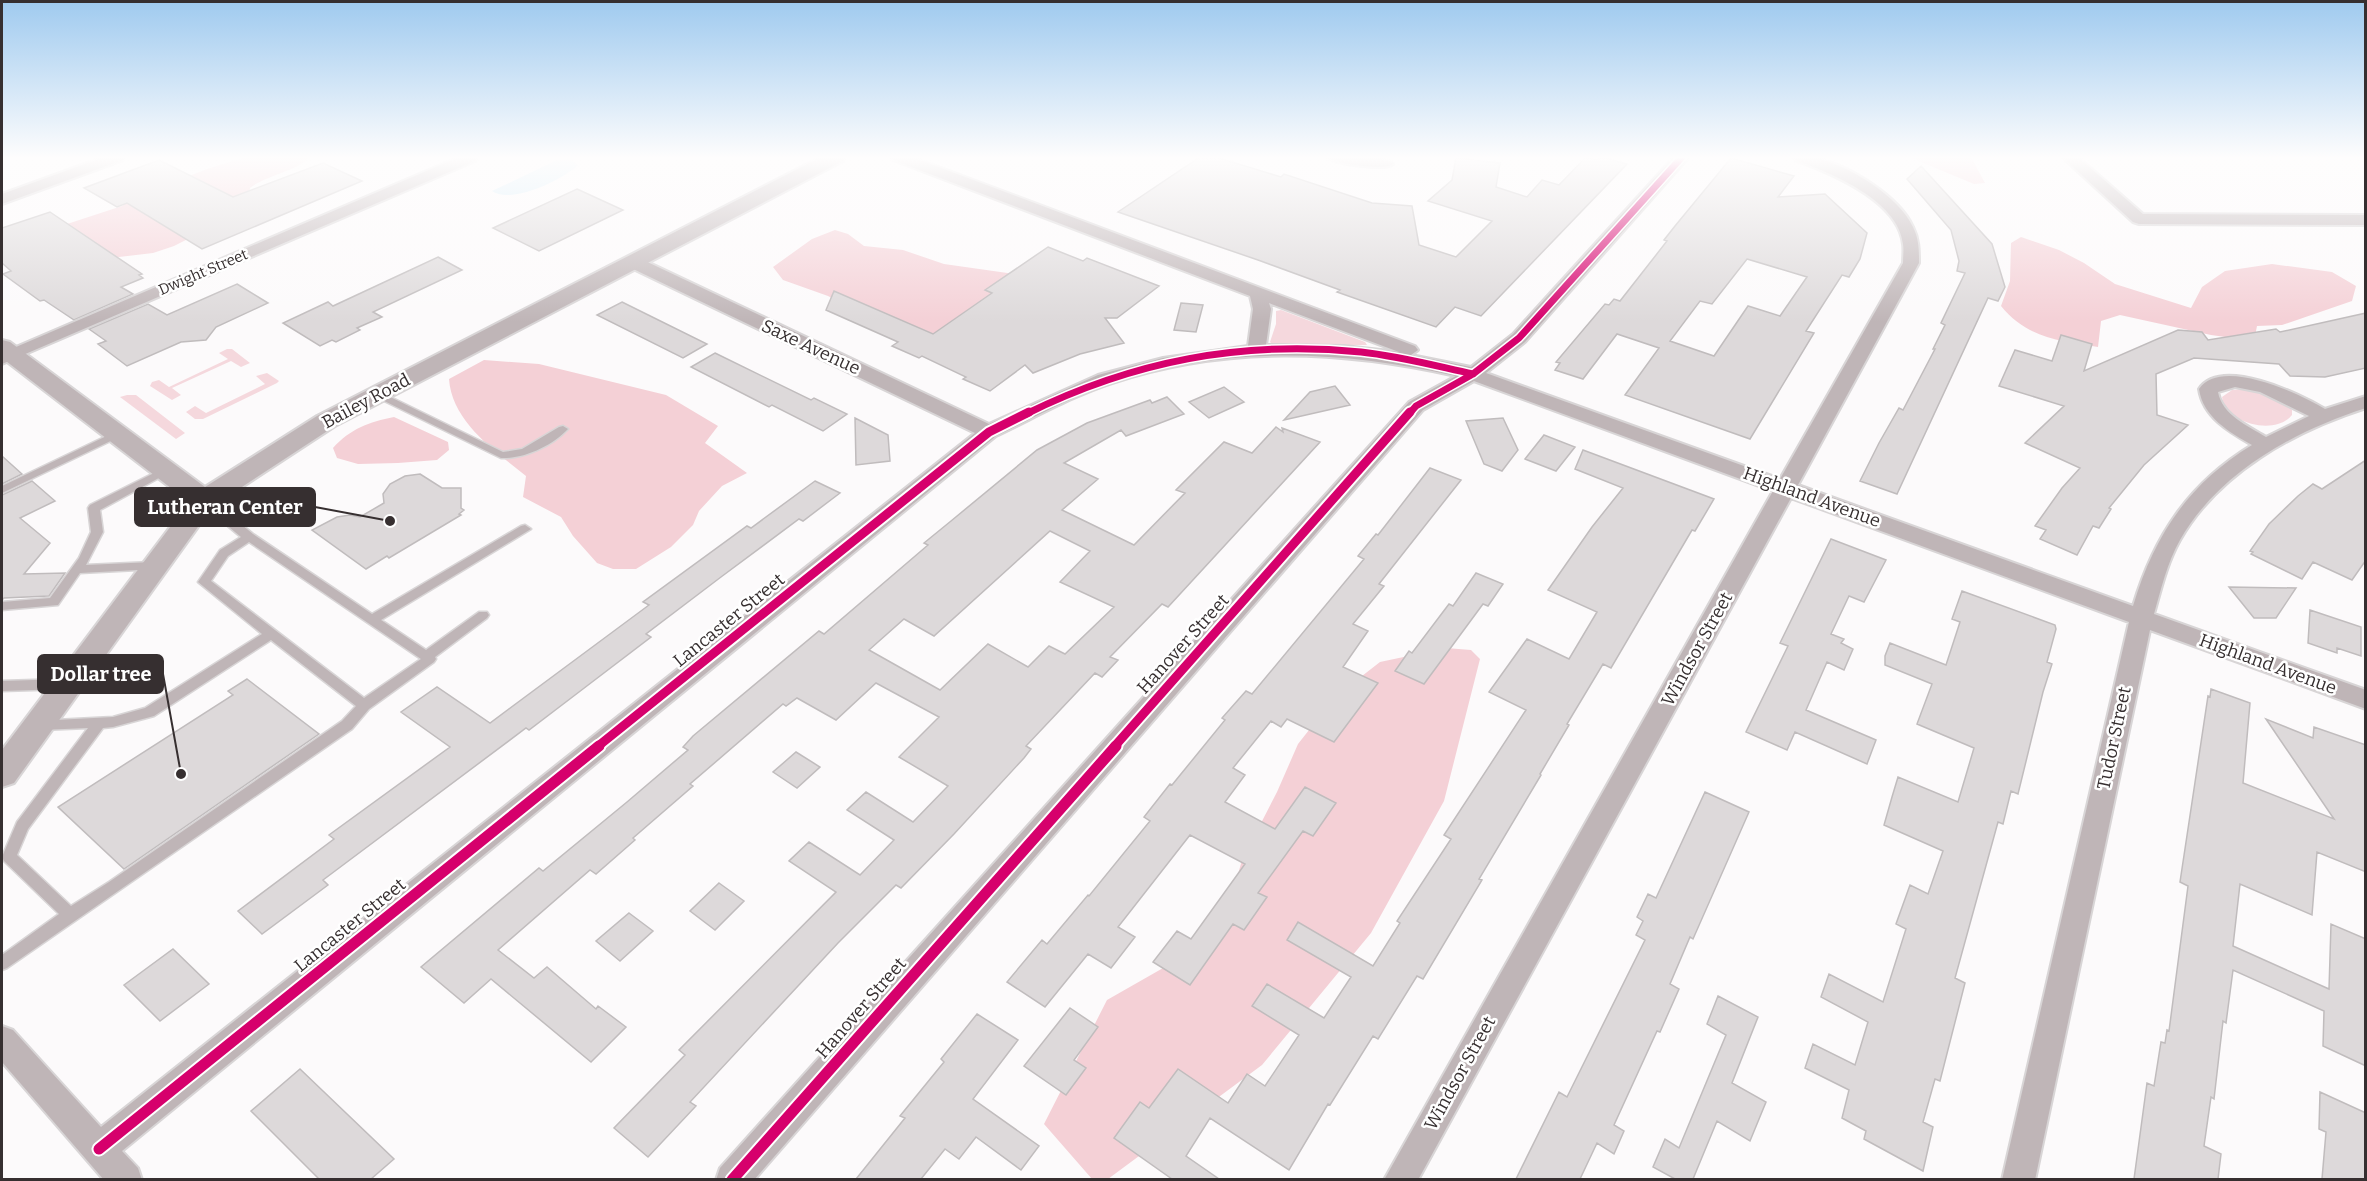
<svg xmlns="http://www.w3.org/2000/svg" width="2367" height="1181" font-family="Bitter,serif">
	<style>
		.green { fill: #f5d8dd }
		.forest { fill: #f4d0d6 }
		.water { fill: #d2ecf9 }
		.building { fill: #ddd9da; stroke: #c0bcbd; stroke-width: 1.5; fill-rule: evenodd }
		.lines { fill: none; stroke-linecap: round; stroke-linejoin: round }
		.service-casing { stroke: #d8d5d6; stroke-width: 3 }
		.minor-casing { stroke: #d8d5d6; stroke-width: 4 }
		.tertiary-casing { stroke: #d8d5d6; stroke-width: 4 }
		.service { fill: #bfb5b7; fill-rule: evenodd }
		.minor { fill: #bfb5b7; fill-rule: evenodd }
		.tertiary { fill: #bfb5b7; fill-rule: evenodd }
		.cycleway-far2-casing { stroke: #fff; stroke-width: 10 }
		.cycleway-far1-casing { stroke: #fff; stroke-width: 13 }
		.cycleway-casing { stroke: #fff; stroke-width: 15 }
		.cycleway-far2 { stroke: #d6006c; stroke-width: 7 }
		.cycleway-far1 { stroke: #d6006c; stroke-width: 9 }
		.cycleway { stroke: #d6006c; stroke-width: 11 }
		.labels { text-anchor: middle; stroke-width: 5; stroke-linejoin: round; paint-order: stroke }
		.far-street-label { font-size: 15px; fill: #362f30; stroke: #fff }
		.street-label { font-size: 18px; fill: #362f30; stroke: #fff }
		.leader { fill: none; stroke: #362f30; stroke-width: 2 }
		.callout-dot { fill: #362f30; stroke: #fff; stroke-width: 2 }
		.callout { fill: #362f30; stroke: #362f30; stroke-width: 2 }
		.callout-label { font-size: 20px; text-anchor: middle; font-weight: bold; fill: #fff }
	</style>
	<rect width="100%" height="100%" fill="#fcfafb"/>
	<path class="green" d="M1281 310 1365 342 1367 345H1273L1270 342 1276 324V311Z
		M227 349H232L250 363 241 367 231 361 172 388 181 395 172 400 150 386 152 382 159 380 169 387 228 359 219 353Z
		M267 373 279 381 277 383 203 419H195L186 412 195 406 206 413 265 384 256 376Z
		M2244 389C2262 392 2279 397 2292 410V415C2276 436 2226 424 2222 397L2232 390Z
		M127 395H136L185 433 176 439 120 397Z"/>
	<path class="forest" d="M246 157H309C303 169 264 176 250 188L247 209 174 246 153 253 102 259 64 225 122 206 135 197 207 169Z
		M1909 157H1971L1985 183 1974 184Z
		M835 230 848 234 864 246 903 250 944 264 1022 275 982 348 873 319 828 296 783 280 773 267 812 239Z
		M2021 237 2059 250 2084 263 2115 284 2191 308 2202 287 2225 271 2272 264 2332 272 2356 286 2352 301 2282 325 2257 326 2254 341 2211 335 2120 315 2101 321 2098 347C2059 341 2027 338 2001 306L2010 281 2011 243Z
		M484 360 539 364 666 395 718 426 705 443 747 473 722 486 699 511 693 525 671 547 636 569H613L597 563 573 536 561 517 523 497 526 476C495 451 452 422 449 379Z
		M394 417 448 442 449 450 437 460 398 463 358 464 337 458 333 448C350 429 369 422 394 417Z
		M1446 648 1471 650 1480 659 1444 801 1371 933 1262 1065 1108 1179H1092L1044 1124 1107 1000 1221 935 1242 860 1277 792 1298 744 1335 697 1380 662Z"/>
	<path class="water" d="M569 159 578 165C564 179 511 205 492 191L555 161Z"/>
	<path class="building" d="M1200 157H1216L1281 177 1284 174 1372 203 1412 206 1419 245 1456 257 1492 221 1428 201 1452 180 1456 158 1500 163 1496 187 1527 197 1542 180 1559 185 1586 157 1596 160 1603 157 1627 164 1481 316 1455 307 1436 327 1337 292 1340 290 1258 260 1118 212Z
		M1731 158 1794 176 1778 197 1825 194 1867 233 1860 259 1849 277 1842 275 1806 331 1814 333 1750 439 1625 395 1659 348 1617 334 1583 379 1555 370 1560 363 1556 362 1605 304 1609 305 1614 299 1620 301 1667 241 1664 240 1675 226ZM1747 259 1807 277 1780 316 1748 306 1714 356 1670 341 1700 301 1712 304Z
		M159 160 233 197 323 163 362 181 202 249 127 203 117 207 84 188Z
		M1921 166 1992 244 2005 287 1998 301 1988 298 1897 494 1860 481 1879 443 1899 408 1903 410 1935 349H1933L1945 325 1941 323 1965 273 1957 271 1959 261 1951 230 1907 179Z
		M577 189 623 210 539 251 493 228Z
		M50 212 142 274 139 275 143 278 121 287 133 294 74 320 44 300 40 301 3 274 11 271 2 263V228Z
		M1048 247 1083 261 1087 258 1159 286 1117 318H1105L1124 343 1080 354 1033 373 1025 365 990 391 963 379 966 377 922 356 919 358 892 346 898 342 826 310 834 291 933 334 992 293 985 290Z
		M438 257 462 270 373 312 382 317 357 328 360 330 336 342 332 340 320 346 283 323 328 302 333 306Z
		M237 284 268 303 216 327 206 340 181 342 127 366 98 344 106 341 89 329 148 304 167 315Z
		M622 302 707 344 683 358 597 315Z
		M1181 303 1203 305 1196 332 1174 330Z
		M2366 313V368L2325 377 2290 376 2279 364 2194 358 2156 374 2157 415 2188 425 2144 465 2109 508 2111 509 2099 528 2093 526 2077 555 2040 539 2046 530 2035 526 2062 488 2080 468 2025 443 2064 406 1999 386 2015 350 2052 361 2061 335 2092 344 2084 371 2178 330 2202 332 2208 340 2276 329 2280 332Z
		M715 353 811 400 814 398 847 414 823 431 772 405 769 407 691 367Z
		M1335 386 1350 405 1284 420 1310 392Z
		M1224 387 1244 402 1209 418 1189 402Z
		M1167 397 1184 414 1126 436 1121 430 1064 463 1098 479 1062 510 1134 545 1185 493 1176 490 1224 442 1252 453 1276 427 1283 432 1282 428 1320 442 1168 607 1162 604 1110 657 1118 660 1102 677 1095 673 1026 746 1031 749 1024 758 954 834 901 888 896 885 838 943 690 1102 696 1106 648 1157 614 1128 685 1055 679 1050 836 892 789 861 809 842 860 875 894 840 847 810 866 792 913 822 948 786 899 757 939 717 876 683 836 720 797 698 786 706 783 704 690 784 693 786 633 838 635 840 596 874 590 870 498 950 534 978 547 967 596 1009 598 1006 626 1027 591 1062 491 979 464 1003 421 967 539 868 543 871 627 802 688 750 683 747 693 736 819 631 824 634 928 545 924 543 951 521 1037 450 1087 423 1150 400 1152 403ZM1050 531 1090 551 1060 582 1114 607 1065 654 1049 646 1028 667 988 644 940 690 869 650 904 619 934 636Z
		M855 418 888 435 890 461 856 465Z
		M1503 418 1518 450 1502 471 1484 464 1466 421Z
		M1544 435 1575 447 1556 471 1525 459Z
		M1583 450 1714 499 1695 531 1692 530 1611 668 1603 664 1567 724 1569 725 1540 774 1541 775 1479 879 1482 880 1423 979 1417 976 1378 1039 1373 1036 1330 1105 1328 1104 1289 1170 1210 1118 1186 1156 1219 1179H1172L1114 1138 1140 1102 1149 1108 1178 1069 1228 1103 1247 1074 1265 1086 1299 1035 1252 1006 1267 984 1324 1018 1351 977 1287 940 1298 922 1373 966 1400 923 1397 921 1451 839 1444 835 1526 710 1489 692 1527 639 1569 659 1597 612 1548 590 1592 527 1623 488 1575 469Z
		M2 456 22 474 2 484Z
		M2366 460V560L2352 580 2313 562 2302 579 2251 554 2253 552 2250 551 2269 524 2298 496 2313 484 2322 489Z
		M1430 468 1461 480 1379 584 1384 586 1353 624 1368 631 1343 667 1378 683 1334 742 1287 719 1281 727 1271 721 1233 768 1245 775 1225 802 1275 829 1305 787 1336 803 1313 836 1303 831 1258 893 1267 897 1244 930 1233 924 1190 985 1153 962 1177 931 1191 939 1245 864 1190 835 1118 927 1135 937 1111 968 1088 954 1045 1007 1007 982 1042 940 1047 944 1088 895 1089 896 1150 821 1144 817 1170 784 1172 785 1225 720 1222 718 1246 691 1252 694 1364 559 1358 556 1376 534 1378 535Z
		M420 474 442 488H461V508L464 510 459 514 461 515 389 558 387 556 366 569 312 530 337 517 350 515 360 517 384 503 383 494 390 484 405 476Z
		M32 481 55 501 20 518 50 543 24 574 65 573 49 596 4 598 2 600V495Z
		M815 481 840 493 803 521 799 519 721 577 646 634 651 637 579 692 529 730 526 728 323 880 328 885 262 934 238 911 334 839 329 835 450 747 401 712 437 687 490 723 649 605 643 602 747 526 751 528Z
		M1831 539 1886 560 1864 602 1849 596 1831 634 1844 639 1841 643 1853 649 1844 670 1827 662 1806 710 1876 740 1867 764 1795 732 1787 750 1746 732 1788 646 1780 643Z
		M1476 573 1503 584 1488 606 1483 604 1424 684 1395 671 1409 651 1412 653 1449 604 1453 606Z
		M2229 587 2296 588 2276 618H2254Z
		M1962 591 2055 625 2056 629 2047 662 2052 664 2043 692 2018 794 2011 791 2003 824 1998 822 1955 978 1965 983 1940 1081 1935 1079 1923 1122 1933 1127 1923 1171 1864 1139 1866 1131 1842 1118 1849 1090 1805 1068 1813 1044 1855 1065 1868 1022 1821 997 1829 974 1883 1002 1906 929 1896 924 1910 885 1928 894 1943 851 1884 825 1892 797 1898 777 1958 802 1974 748 1917 724 1932 684 1885 665V656L1890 643 1946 665 1960 622 1952 619Z
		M2310 610 2361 627V656L2337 648V653L2308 643Z
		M247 679 319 734 124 869 58 807 233 695 228 691Z
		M2211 689 2250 703 2243 783 2334 819 2266 719 2313 738 2314 727 2366 745V872L2317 852 2312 915 2240 884 2233 946 2329 989 2331 924 2366 939V1066L2323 1046 2324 1011 2233 970 2226 1023 2223 1021 2214 1099 2211 1097 2204 1146 2221 1154 2218 1179H2134L2147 1083 2154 1086 2161 1042 2165 1043 2167 1030 2169 1031 2188 886 2180 882 2208 696 2210 697Z
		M796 752 820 767 797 788 773 772Z
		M1705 792 1749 812 1693 939 1690 937 1670 984 1679 989 1660 1032 1657 1031 1614 1125 1624 1131 1614 1154 1597 1143 1580 1179H1516L1559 1092 1567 1097 1645 940 1636 935 1643 921 1637 917 1648 894 1656 898Z
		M719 883 744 901 715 930 690 911Z
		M629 913 653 931 620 961 596 941Z
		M173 949 209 984 160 1021 124 985Z
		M1718 996 1758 1017 1732 1083 1766 1102 1750 1141 1717 1121 1693 1179H1675L1653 1167 1665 1139 1679 1148 1726 1035 1707 1024Z
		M1070 1008 1098 1027 1074 1060 1086 1068 1066 1095 1024 1066Z
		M977 1014 1018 1040 973 1099 1039 1146 1021 1170 976 1137 959 1159 945 1149 921 1179H856L905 1118 900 1116 944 1062 941 1059Z
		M300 1069 394 1159 371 1179H319L251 1111Z
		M2320 1092 2366 1113V1179H2322L2326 1132 2319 1129Z"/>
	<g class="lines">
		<g class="service-casing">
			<path id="service" d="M378 391 503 452 522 449 559 427 563 426 568 429C552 446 524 459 501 458L374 396V392Z
				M117 431 122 434 121 436 2 493V486Z
				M164 468 169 471 168 473 100 510 103 532 86 565 153 562 159 566 157 569 80 573 58 605 2 610V602L50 598 79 558 91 532 88 508 90 505Z
				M204 496 208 497 253 534 372 614 521 526 525 525 531 529 381 620 426 650 479 612H487L489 615 487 618 435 657 436 659 434 662 369 709 352 729 7 968 2 970V955L59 914 4 861 2 857 17 822 88 728 41 730 36 729 34 725 36 721 113 717 145 708 262 634 198 582 220 550 241 537 200 503 198 500ZM249 542 421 659 364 698 211 581 228 556ZM271 640 356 706 342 721 109 882 71 906 17 855 28 829 103 728 113 727 154 716Z
				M66 679 71 681 72 684 71 687 66 689 2 691V681Z"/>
		</g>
		<g class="minor-casing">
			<path id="minor" d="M104 157H125L123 160 2 204V194Z
				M459 157 477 158 475 161 2 364V353Z
				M891 157H912L1415 346 1418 350 1411 355 1471 367 1513 334 1674 157H1689L1525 342 1486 373 1780 479 1903 263C1903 257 1904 250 1903 244 1898 200 1831 173 1795 160L1793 157C1800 157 1809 156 1816 158 1848 165 1899 196 1913 227 1919 239 1919 250 1919 263L1798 485 2133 606C2154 536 2188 484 2252 445 2229 432 2203 417 2199 389 2221 356 2300 394 2325 409L2366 396V408C2294 431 2218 473 2180 540 2167 563 2161 589 2154 614L2366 690V709L2150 630 2035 1180H2002L2129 622 1791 498 1418 1180H1384L1773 491 1474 381 1423 410 754 1180H716L720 1168 1409 402 1456 376C1341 350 1226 345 1112 383 1072 396 1034 418 996 436L122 1151 138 1168 142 1180H104L2 1062V1026L13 1030 101 1127 975 433 627 266 625 262 627 258H639L989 424 1098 375 1163 358 1248 346 1253 309 1250 296 893 160ZM1269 303 1399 352 1344 346 1266 345 1271 309ZM2235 387 2260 392 2309 416 2266 437C2248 426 2222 415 2218 392Z
				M1327 157H1367L1390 161 1393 164C1386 171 1334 164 1327 157Z
				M2062 157H2078L2143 214 2366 215V225L2139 224 2133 222Z"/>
		</g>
		<g class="tertiary-casing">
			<path id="tertiary" d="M821 157H845L843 161 335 426 213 506 14 783 2 787V750L189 502 2 358V340L10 342 205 487 317 416Z"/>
		</g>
		<use href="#service" class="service"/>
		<use href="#minor" class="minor"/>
		<use href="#tertiary" class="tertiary"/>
		<g class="cycleway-far2-casing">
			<path id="cycleway-far2" d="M1026 414C1133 361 1242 340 1361 352 1399 356 1436 366 1473 374
				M1409 414 1416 406 1473 374 1519 338 1682 157"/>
		</g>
		<g class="cycleway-far1-casing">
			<path id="cycleway-far1" d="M597 747 989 432 1029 412
				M1114 747 1410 412"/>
		</g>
		<g class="cycleway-casing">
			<path id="cycleway" d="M99 1149 599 746
				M732 1180 1116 746"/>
		</g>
		<use href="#cycleway-far2" class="cycleway-far2"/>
		<use href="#cycleway-far1" class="cycleway-far1"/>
		<use href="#cycleway" class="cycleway"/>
	</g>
	<linearGradient id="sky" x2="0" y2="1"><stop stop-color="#9fcaef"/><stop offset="0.49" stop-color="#fefdfd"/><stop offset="1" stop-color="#fefdfd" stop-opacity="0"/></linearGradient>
	<rect width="2367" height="322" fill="url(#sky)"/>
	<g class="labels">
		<g class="far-street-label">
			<text transform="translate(203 272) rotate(-23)" y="5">Dwight Street</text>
		</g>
		<g class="street-label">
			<text transform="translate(811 347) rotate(25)" y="6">Saxe Avenue</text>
			<text transform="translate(366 401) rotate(-28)" y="6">Bailey Road</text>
			<text transform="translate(1812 497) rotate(20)" y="6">Highland Avenue</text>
			<text transform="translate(729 620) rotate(-39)" y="6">Lancaster Street</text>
			<text transform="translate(1183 644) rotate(-48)" y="6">Hanover Street</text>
			<text transform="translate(1697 649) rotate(-61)" y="6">Windsor Street</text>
			<text transform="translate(2268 664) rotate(20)" y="6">Highland Avenue</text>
			<text transform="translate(2114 738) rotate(-78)" y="6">Tudor Street</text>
			<text transform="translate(350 925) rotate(-39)" y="6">Lancaster Street</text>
			<text transform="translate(861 1008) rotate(-49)" y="6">Hanover Street</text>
			<text transform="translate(1460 1073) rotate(-61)" y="6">Windsor Street</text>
		</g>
	</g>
	<path class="leader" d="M390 521L315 507M181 774L163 674"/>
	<g class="callout-dot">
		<circle cx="390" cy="521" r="6"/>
		<circle cx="181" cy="774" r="6"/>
	</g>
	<g class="callout">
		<rect x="135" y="488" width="180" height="38" rx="6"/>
		<rect x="38" y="655" width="125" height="38" rx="6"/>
	</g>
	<g class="callout-label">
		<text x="225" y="514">Lutheran Center</text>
		<text x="101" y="681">Dollar tree</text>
	</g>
	<rect width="2367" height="1181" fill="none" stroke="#362f30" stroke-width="6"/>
</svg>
